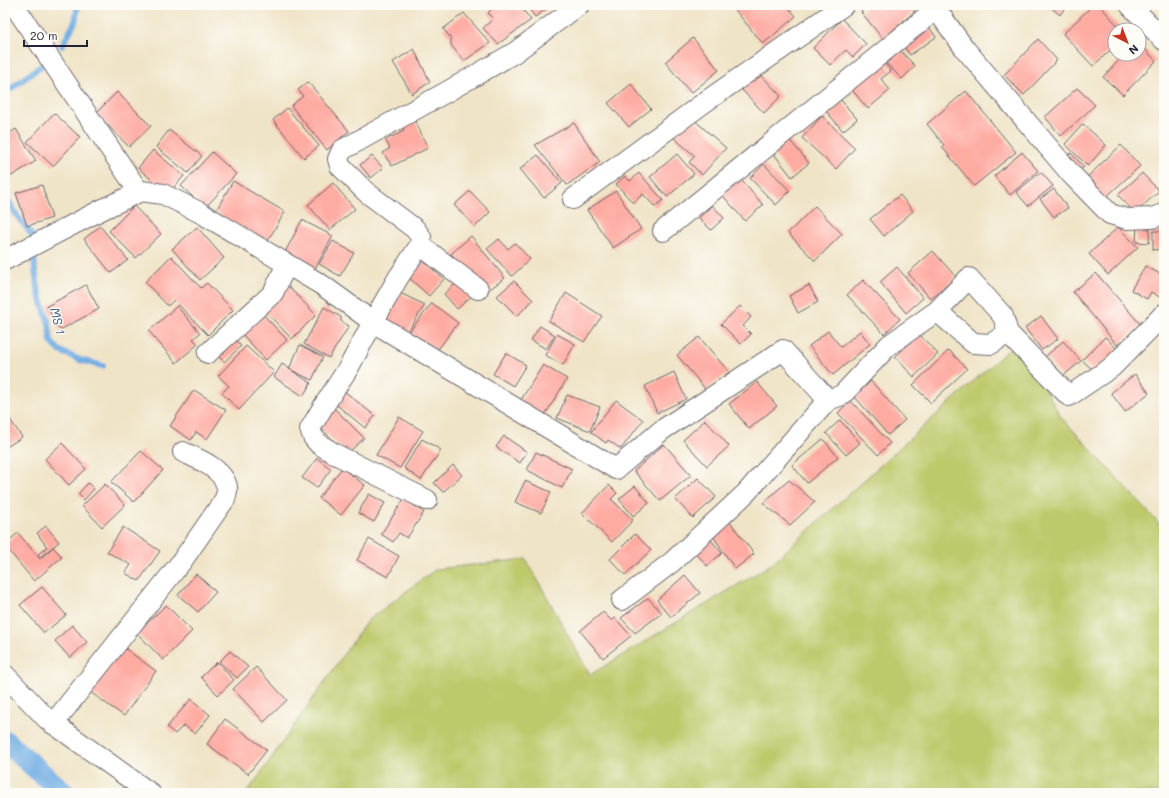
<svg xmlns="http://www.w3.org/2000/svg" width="1169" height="798" font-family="Mali,sans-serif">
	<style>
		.green { fill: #bdc96b; stroke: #707653 }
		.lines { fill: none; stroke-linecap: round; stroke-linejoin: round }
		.stream { stroke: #73aee4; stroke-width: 6 }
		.canal { stroke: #73aee4; stroke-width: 22 }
		.building { fill: #feaba2 }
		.minor-casing { stroke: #6a666c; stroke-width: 22 }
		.minor { stroke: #fff; stroke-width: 20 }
		.labels { text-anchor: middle; stroke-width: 3; stroke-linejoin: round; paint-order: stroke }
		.water-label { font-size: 13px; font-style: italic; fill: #425a7f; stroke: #fdfcf7 }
	</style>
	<rect width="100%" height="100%" fill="#fdfcf7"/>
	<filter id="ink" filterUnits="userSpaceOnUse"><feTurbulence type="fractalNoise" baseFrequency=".025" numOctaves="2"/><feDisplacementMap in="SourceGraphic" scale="8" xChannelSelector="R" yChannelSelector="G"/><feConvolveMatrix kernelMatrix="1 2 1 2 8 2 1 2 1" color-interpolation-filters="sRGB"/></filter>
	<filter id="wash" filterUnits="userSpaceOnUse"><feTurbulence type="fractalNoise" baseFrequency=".012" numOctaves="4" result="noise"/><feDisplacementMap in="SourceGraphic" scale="16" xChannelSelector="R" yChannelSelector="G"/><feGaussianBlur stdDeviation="0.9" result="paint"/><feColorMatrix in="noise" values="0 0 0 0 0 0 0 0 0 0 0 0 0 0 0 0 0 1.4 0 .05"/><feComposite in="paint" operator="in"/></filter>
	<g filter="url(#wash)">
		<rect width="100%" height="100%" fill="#f0e4c7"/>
		<path class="green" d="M1018 341 1061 417 1164 529V793H247L367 621 436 569 526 559 590 675 770 565Z"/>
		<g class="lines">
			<path class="stream" d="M62 46 75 22 78 5
				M5 94 9 90 41 66
				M5 195 18 217 32 235 33 240
				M34 249 35 270 39 294 49 324 51 342 60 351 80 360 103 366"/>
			<path class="canal" d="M5 741 64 793"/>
		</g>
		<g id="blocks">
			<path class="building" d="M490 5H519L531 20 498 44 483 28 493 19 488 13 492 9Z
				M526 5H552L535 17Z
				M731 5H786L796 16 763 44Z
				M869 5H910L915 11 883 39 861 12Z
				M1048 5H1067L1060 15Z
				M1093 5H1099L1122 30H1115V46L1093 66 1063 34Z
				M464 13 490 43 464 61 451 45V38L443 29Z
				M842 19 866 44 853 57 846 50 830 65 813 48Z
				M926 23 936 37 910 55 900 41Z
				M693 38 719 70 691 93 665 62Z
				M1038 39 1057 60 1024 95 1004 75Z
				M1139 43 1156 61 1123 95 1103 77 1125 54H1139Z
				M895 45 915 66 902 79 881 58Z
				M414 49 430 82 412 94 393 62Z
				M880 58 891 71 881 79 890 90 868 109 848 85Z
				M759 73 781 96 764 113 742 90Z
				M308 82 349 131 327 150 291 106 303 96 298 90Z
				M631 84 651 109 629 127 608 103Z
				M1077 88 1095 105 1061 136 1045 117Z
				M966 91 1016 152 974 186 942 147 944 145 927 124Z
				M117 92 151 126 129 147 96 113Z
				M835 93 857 119 843 131 821 105Z
				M287 108 319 146 304 158 273 120Z
				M54 113 80 137 53 166 27 142Z
				M822 116 855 148 836 169 802 138Z
				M692 118 726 148 702 175 689 162 695 156 674 138Z
				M415 121 428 148 392 166 383 153 390 148 385 140 404 131 403 126Z
				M574 123 600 162 567 185 535 145Z
				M1083 124 1106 145 1088 166 1065 144Z
				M16 129 36 161 5 180V136Z
				M169 130 202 156 188 173 156 147Z
				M786 136 809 163 792 177 770 149Z
				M1121 145 1140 166 1104 199 1084 180Z
				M153 150 184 176 168 194 138 168Z
				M212 152 236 174 205 208 181 186Z
				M1022 152 1038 171 1010 195 994 176Z
				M1071 153 1084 167 1078 172 1065 158Z
				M677 154 694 174 667 197 650 177Z
				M538 155 562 183 544 198 520 169Z
				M372 156 383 168 371 178 360 165Z
				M764 164 790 191 776 205 750 178Z
				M1041 172 1053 186 1028 206 1016 192Z
				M639 173 663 200 655 207 643 194 633 203 616 184 625 176 630 181Z
				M1142 173 1159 191 1135 213 1118 195Z
				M736 174 763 205 745 221 718 190Z
				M233 181 285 212 267 242 215 212Z
				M333 183 355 209 330 230 308 205Z
				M42 185 52 218 27 226 16 193Z
				M1054 189 1068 208 1054 217 1040 199Z
				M470 191 490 212 475 227 454 205Z
				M616 191 641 229 613 248 587 210Z
				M900 195 913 211 884 236 870 219Z
				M712 205 724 218 711 230 699 218Z
				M134 206 161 234 136 258 109 231Z
				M815 206 842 234 815 261 788 233Z
				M302 220 333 236 313 272 283 256Z
				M1137 225 1150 226 1149 243 1136 242Z
				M100 226 128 260 111 273 84 239Z
				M197 227 224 258 200 280 172 249Z
				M1118 227 1138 247 1108 275 1089 254Z
				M1153 231H1164V249L1153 250Z
				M471 236 505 278 487 291 451 254Z
				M499 239 508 249 515 243 530 259 512 276 487 249Z
				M333 241 354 253 340 276 319 264Z
				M933 251 956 277 931 299 908 273Z
				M171 256 201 288 207 283 233 310 208 335 174 300 168 306 145 282Z
				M422 260 444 279 429 296 407 276Z
				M1145 266 1164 276V297L1163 299 1151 292 1147 299 1131 290Z
				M897 267 923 298 906 313 880 282Z
				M1096 273 1141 325 1117 345 1073 292Z
				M461 279 474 294 457 309 444 294Z
				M863 280 900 319 884 334 847 295Z
				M514 281 533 300 517 316 497 296Z
				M285 283 316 315 292 339 260 306Z
				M86 285 99 309 60 330 47 306Z
				M809 285 818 302 798 313 789 296Z
				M400 293 425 305 405 336 381 322Z
				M566 293 602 316 584 342 549 321Z
				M432 303 458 323 436 352 409 332Z
				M177 306 200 333 193 339 198 344 176 363 149 331Z
				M740 306 751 317 743 326 751 334 741 344 721 324Z
				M324 307 341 317V321L349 326 329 358 304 344Z
				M262 313 287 340 266 360 240 332Z
				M1041 316 1058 339 1042 350 1025 328Z
				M540 326 555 335 546 349 531 340Z
				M828 331 841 347 860 331 870 344 833 375 809 346Z
				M557 334 575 344 563 365 545 355Z
				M919 334 938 354 914 377 895 357Z
				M233 337 241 346 224 362 216 353Z
				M699 337 729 372 706 390 677 355Z
				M1105 337 1118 350 1095 372 1082 360Z
				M1063 341 1081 361 1062 377 1045 357Z
				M300 345 323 357 312 380 289 369Z
				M246 346 274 372 239 410 222 393 229 386 218 376Z
				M949 350 967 369 931 403 913 385Z
				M506 353 526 365 513 386 493 374Z
				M282 364 311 383 303 396 274 377Z
				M543 365 567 379 543 418 519 403Z
				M674 372 686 399 657 413 645 386Z
				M1135 374 1149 393 1125 412 1111 393Z
				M871 381 905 420 888 435 854 396Z
				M757 382 777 406 749 429 729 404Z
				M194 390 226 410 207 439 196 432 191 440 170 426Z
				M343 390 375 416 365 428 333 402Z
				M567 395 600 407 590 431 557 418Z
				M616 400 643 420 621 449 608 440 606 443 591 432Z
				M850 400 890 443 878 455 838 413Z
				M334 408 364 438 347 454 317 424Z
				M5 412 22 437 5 448Z
				M399 417 423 431 400 468 376 455Z
				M705 420 729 446 707 466 683 440Z
				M840 420 860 443 846 455 826 433Z
				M504 436 527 452 520 463 496 447Z
				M422 439 441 450 421 480 404 468Z
				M823 439 838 457 807 483 792 465Z
				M62 443 86 469 69 485 45 459Z
				M664 444 691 475 660 501 634 471Z
				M141 451 163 470 134 502 111 482Z
				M536 452 572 469 562 488 527 470Z
				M317 458 331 469 317 488 302 478Z
				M453 465 462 475 443 492 434 483Z
				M342 468 365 485 341 515 319 498Z
				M698 478 716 497 693 518 675 499Z
				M789 480 815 502 790 525 763 503Z
				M525 481 551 492 541 513 515 502Z
				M88 483 94 489 84 500 78 494Z
				M105 484 125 505 102 527 82 506Z
				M609 485 617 493 611 499 633 520 612 542 582 513Z
				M635 486 649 503 633 516 619 499Z
				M369 494 385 503 374 522 358 513Z
				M404 499 424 512 407 538 399 533 393 542 381 534Z
				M728 519 754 554 735 569 711 533Z
				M46 526 59 542 40 557 38 554 47 547 37 533Z
				M123 527 160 551 139 581 125 573 131 565 107 552Z
				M18 533 40 559 53 547 62 557 34 581 5 546V544Z
				M705 533 722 553 707 566 690 546Z
				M635 534 651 550 625 575 610 559Z
				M369 539 399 556 388 577 357 560Z
				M196 574 216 592 198 612 178 595Z
				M685 575 700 593 671 617 657 600Z
				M42 587 66 615 44 633 20 605Z
				M648 598 662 613 635 633 621 618Z
				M166 605 192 631 163 660 137 633Z
				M603 612 612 621 615 618 631 636 603 658 580 631Z
				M72 625 87 642 70 658 55 641Z
				M123 647 156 671 124 716 90 692Z
				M230 651 248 667 237 678 219 662Z
				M217 662 234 680 218 695 201 677Z
				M256 667 287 700 264 722 233 689Z
				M191 699 210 715 195 734 184 725 175 734 167 727Z
				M225 719 267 750 248 774 207 744Z"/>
		</g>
	</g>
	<g filter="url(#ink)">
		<use href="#blocks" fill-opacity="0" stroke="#6a666c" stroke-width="1"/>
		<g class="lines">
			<g class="minor-casing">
				<path id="minor" d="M14 5 137 189 141 191
					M931 5 936 9 965 49 1071 174 1110 214 1127 219 1152 218 1164 214
					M1130 5 1164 40
					M573 199 705 102 844 5
					M663 231 936 9
					M420 245 478 289
					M5 260 99 211 141 191 163 194 201 213 322 285 373 322 616 469 662 430 783 350 828 400
					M937 311 973 343 991 344 1008 333
					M208 353 273 293 287 264
					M427 500 335 454 319 444 313 437 310 429 323 407 349 367 373 322 398 278 420 245 421 237 415 229 366 192 340 166 338 159 342 150 450 90 514 53 579 5
					M622 600 672 562 746 493 828 400 842 395 889 345 937 311 969 278 1003 316 1008 333 1069 396 1112 367 1164 314
					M5 675 47 719 150 793
					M53 724 182 561 225 499C226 495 228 490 227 487 223 469 199 459 183 452"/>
			</g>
			<use href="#minor" class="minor"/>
		</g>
	</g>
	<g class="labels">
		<g class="water-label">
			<text transform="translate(58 321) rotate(76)" y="5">MS 1</text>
		</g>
	</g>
	<rect width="1169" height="798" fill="none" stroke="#fdfcf7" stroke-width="20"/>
	<g transform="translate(1127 42) rotate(138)"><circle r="19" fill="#fdfcf7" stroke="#a5a5ac"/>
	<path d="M0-3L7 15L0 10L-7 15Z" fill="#c8321e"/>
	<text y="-6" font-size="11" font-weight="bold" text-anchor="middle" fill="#22223b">N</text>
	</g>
	<path d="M24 40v6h63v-6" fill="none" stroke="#22223b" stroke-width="2"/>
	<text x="30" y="40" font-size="12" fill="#22223b" stroke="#fdfcf7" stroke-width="3" paint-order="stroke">20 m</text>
</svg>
